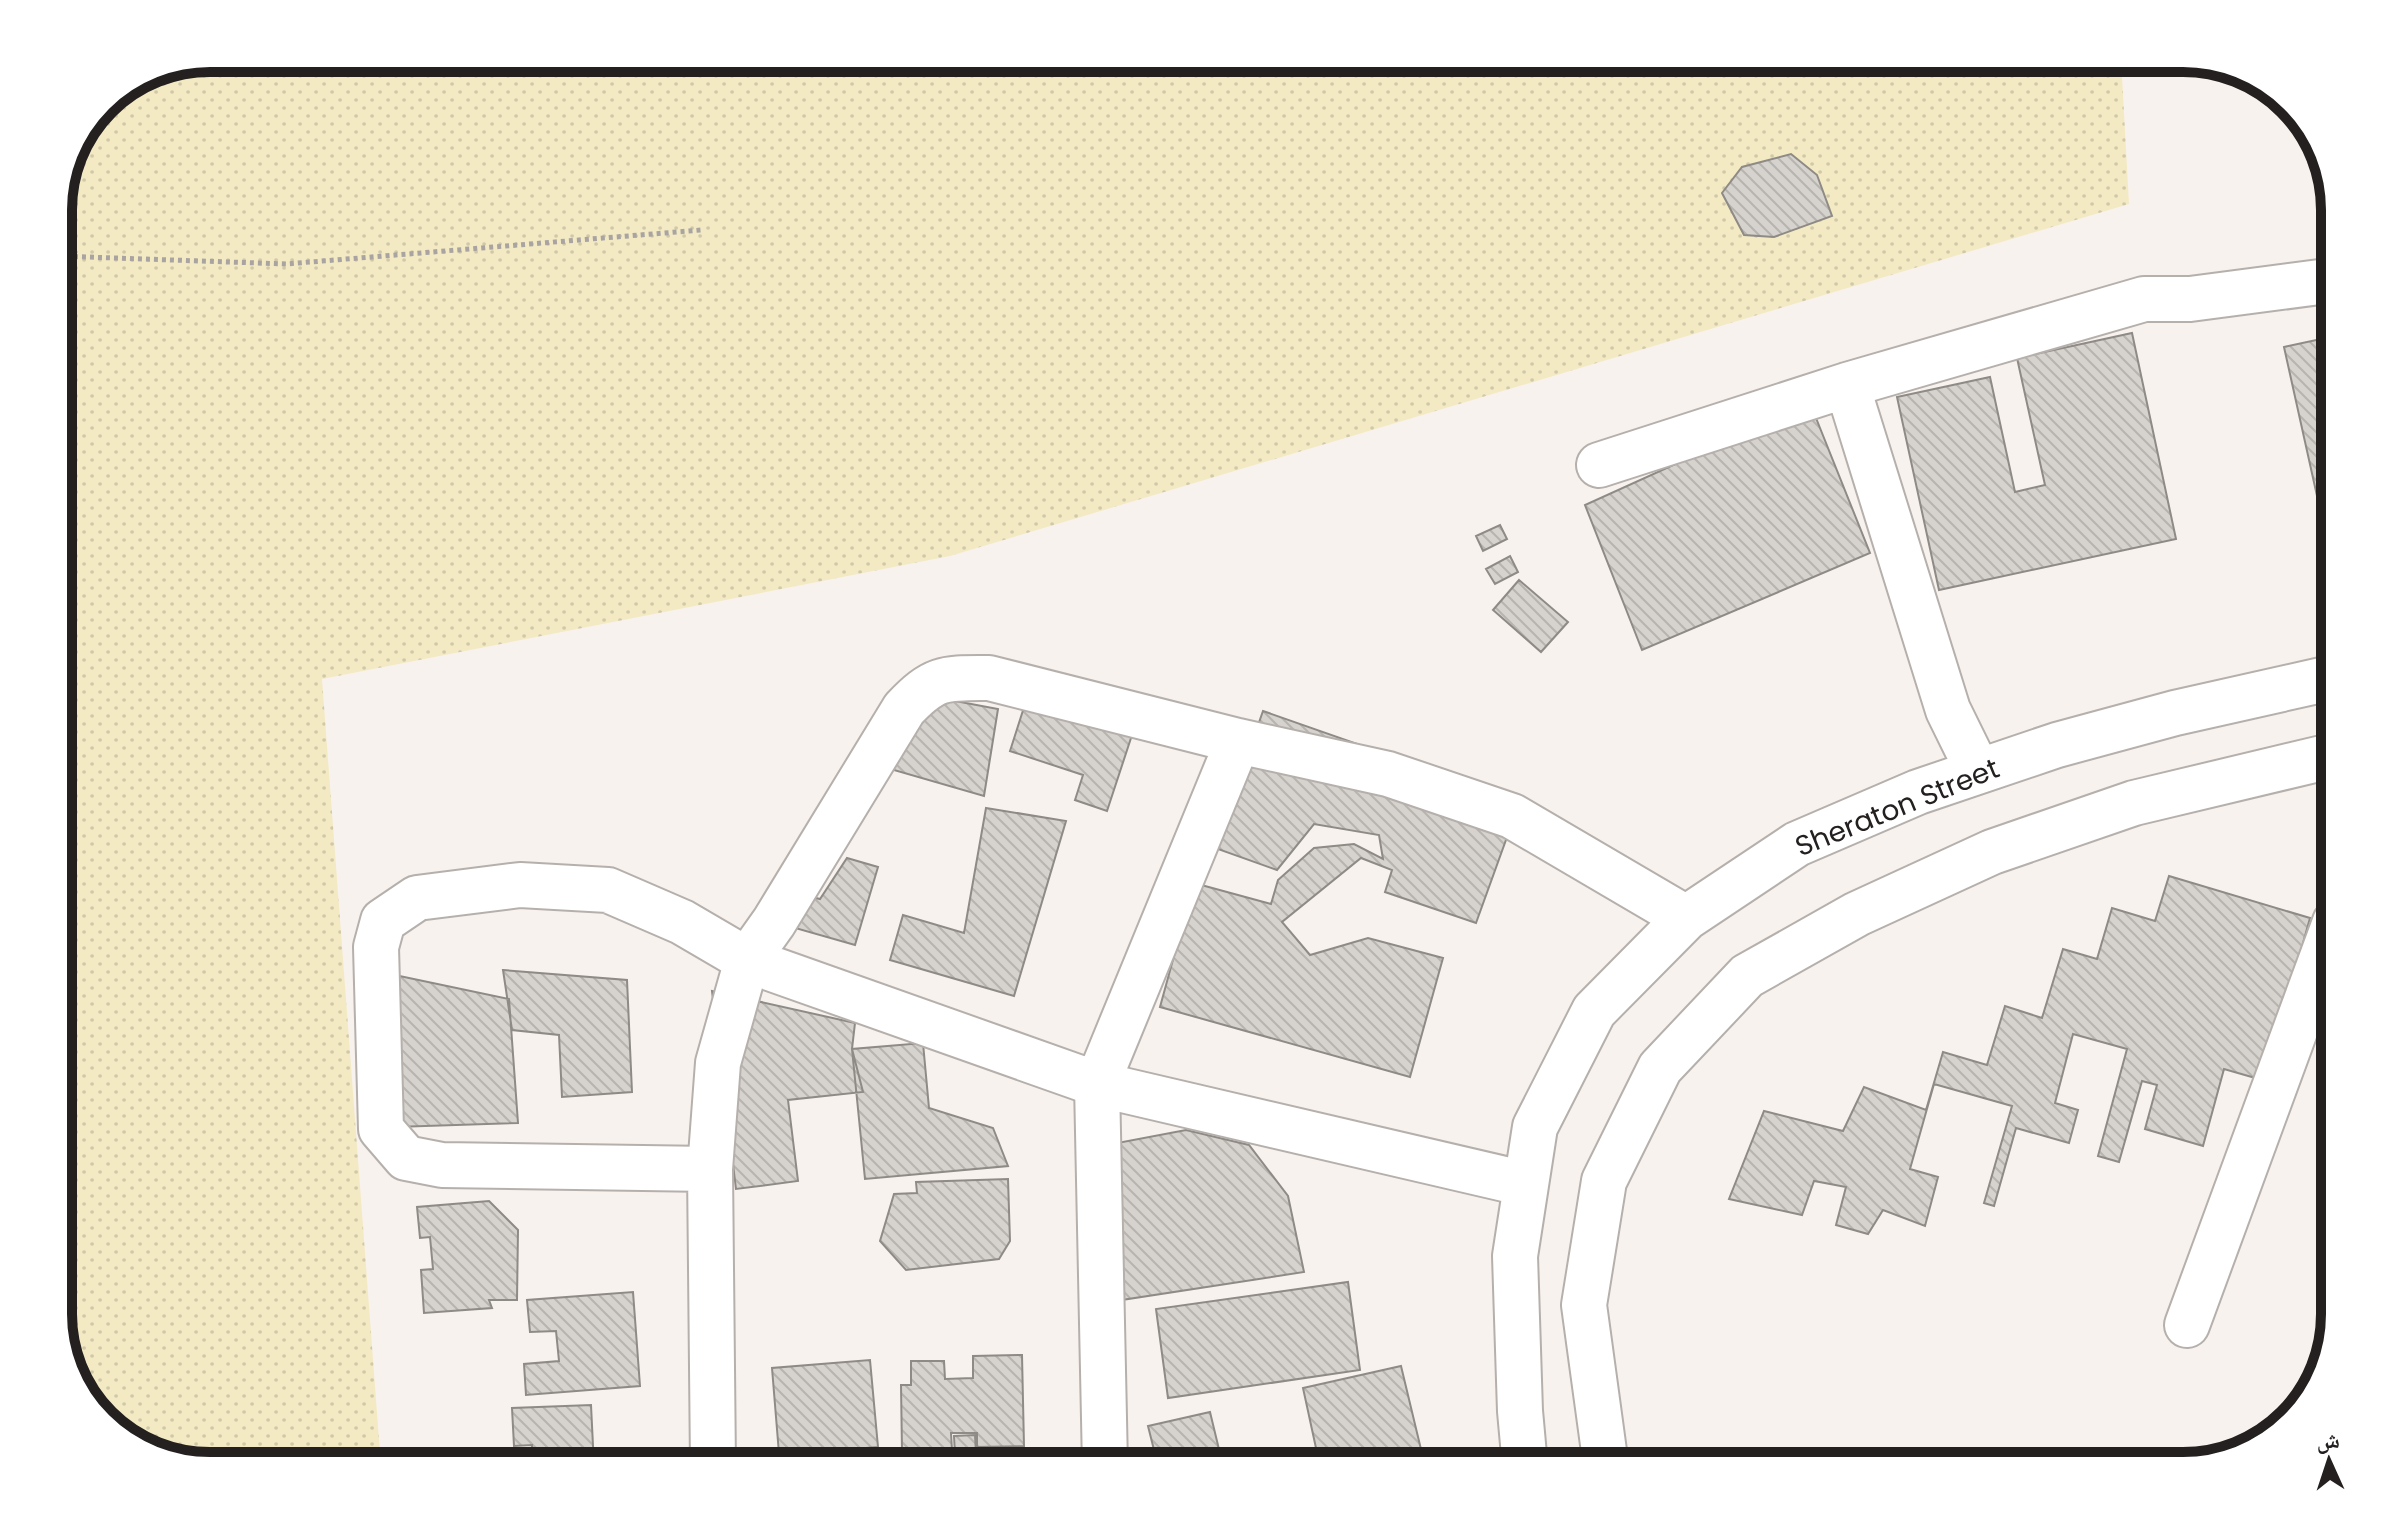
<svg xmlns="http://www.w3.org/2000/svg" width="2393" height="1524" font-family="Poppins,'Noto Naskh Arabic',sans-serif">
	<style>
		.sand { fill: url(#sand-dots) }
		.building { fill: url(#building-back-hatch); stroke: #8e8a85; stroke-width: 2 }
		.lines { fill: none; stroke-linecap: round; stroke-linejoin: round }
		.minor-casing { stroke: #b6b0ac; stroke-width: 48 }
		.path { stroke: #a9a4a1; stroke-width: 5; stroke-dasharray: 4 4; stroke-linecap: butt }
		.minor { stroke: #fff; stroke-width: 44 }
		.labels { text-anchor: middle; stroke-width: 6; stroke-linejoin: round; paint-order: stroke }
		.street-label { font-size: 28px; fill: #23201f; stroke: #fff }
		.rim { fill: none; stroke: #23201f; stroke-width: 10 }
	</style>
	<defs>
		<pattern id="sand-dots" width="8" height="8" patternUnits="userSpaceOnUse" patternTransform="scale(2)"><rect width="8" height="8" fill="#f3eac4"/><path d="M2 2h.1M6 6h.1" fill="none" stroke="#d0c8a8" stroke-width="1.8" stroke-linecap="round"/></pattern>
		<pattern id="building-back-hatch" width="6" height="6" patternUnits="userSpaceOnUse" patternTransform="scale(2)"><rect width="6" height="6" fill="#d6d2cd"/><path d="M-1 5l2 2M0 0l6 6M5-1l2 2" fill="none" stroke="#b7b4b0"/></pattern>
	</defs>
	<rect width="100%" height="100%" fill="#f8f2ee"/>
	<path class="sand" d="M210 58H2121L2129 204 950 556 322 679 381 1466H210L126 1441 79 1390 58 1323V201L103 102 152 69Z"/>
	<path class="building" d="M1791 154 1817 175 1832 216 1774 237 1744 235 1722 193 1742 167Z
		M2132 333 2176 539 1939 590 1897 397 1990 377 2015 492 2045 485 2017 358Z
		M2335 336V520L2323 523 2284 347Z
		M1810 403 1870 553 1642 650 1585 505Z
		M1500 525 1507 539 1483 551 1476 536Z
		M1510 556 1518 572 1495 584 1486 569Z
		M1519 580 1568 622 1541 652 1493 610Z
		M934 697 998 709 984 796 880 766Z
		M1026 701 1132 735 1107 811 1075 800 1083 775 1010 751Z
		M1263 711 1520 801 1476 923 1385 892 1392 870 1361 858 1282 922 1310 955 1368 938 1443 958 1410 1077 1160 1007 1194 883 1271 904 1278 880 1314 848 1354 844 1383 859 1379 835 1314 824 1277 870 1215 848Z
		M986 808 1066 821 1014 996 890 960 903 915 964 933Z
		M847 858 878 867 855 945 774 922 792 892 820 899Z
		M2169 876 2310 918 2303 943 2323 949 2283 1086 2224 1069 2203 1146 2145 1129 2157 1085 2142 1081 2119 1162 2098 1156 2127 1049 2073 1034 2055 1103 2078 1110 2069 1143 2016 1128 1994 1206 1984 1203 2012 1106 1934 1084 1910 1169 1938 1177 1925 1226 1883 1210 1868 1234 1836 1225 1846 1187 1814 1181 1802 1215 1729 1199 1764 1111 1843 1131 1864 1087 1926 1110 1943 1052 1987 1065 2005 1006 2042 1018 2063 949 2097 959 2112 908 2155 921Z
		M503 970 627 980 632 1092 562 1097 559 1035 512 1030Z
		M390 974 509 999 518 1123 395 1127Z
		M712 991 855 1023 852 1049 863 1092 788 1100 798 1181 736 1189Z
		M923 1043 929 1108 993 1128 1008 1166 865 1179 852 1049Z
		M1186 1130 1249 1145 1288 1196 1304 1272 1115 1301 1112 1144Z
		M1008 1179 1010 1241 999 1259 906 1270 880 1241 894 1194 917 1193 916 1182Z
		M489 1201 518 1230 517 1300H489L492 1308 424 1313 421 1270 433 1269 430 1237 420 1238 417 1207Z
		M1348 1282 1360 1370 1168 1398 1156 1309Z
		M633 1292 640 1386 526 1395 524 1364 559 1361 556 1331 530 1332 527 1300Z
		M1022 1355 1024 1446 977 1447V1433H951L952 1450 902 1451 901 1385H911V1361H944L945 1379 973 1378V1356Z
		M870 1360 878 1447 795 1454 796 1466H780L772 1368Z
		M1401 1366 1425 1466H1237L1316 1448 1303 1388Z
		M591 1405 594 1466H532V1445L514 1446 512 1408Z
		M1210 1412 1223 1466H1158L1148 1426Z
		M975 1435 976 1453 1029 1450 1030 1466H912L911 1457 955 1455 954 1436Z
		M880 1452 881 1466H802L801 1459Z"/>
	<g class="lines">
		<g class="minor-casing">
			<path id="minor" d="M1847 385 1948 710 1978 771
				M1599 465 1847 385 2144 299H2190L2335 280
				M710 1169 442 1165 406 1158 381 1129 376 947 383 921 417 898 520 885 608 890 682 922 747 960 1097 1084 1526 1184
				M2187 1325 2335 922
				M713 1466 710 1169 718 1063 747 960 774 922 904 709C935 676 945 678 989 678L1238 741 1388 774 1512 816 1686 918
				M1105 1466 1097 1084 1238 741
				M1525 1466 1520 1411 1515 1256 1535 1127 1594 1011 1686 918 1797 844 1918 792 2057 745 2175 713 2335 677
				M1606 1466 1584 1305 1604 1181 1660 1068 1747 976 1857 914 1992 852 2134 803 2335 755"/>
		</g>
		<path class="path" d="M58 256 286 264 701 230"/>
		<use href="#minor" class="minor"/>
	</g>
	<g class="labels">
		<g class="street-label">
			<text transform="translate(1897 807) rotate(-22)" y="10">Sheraton Street</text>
		</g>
	</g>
	<path d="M0 0H2393V1524H0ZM210 72H2183A138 138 0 0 1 2321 210V1314A138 138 0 0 1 2183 1452H210A138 138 0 0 1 72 1314V210A138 138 0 0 1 210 72Z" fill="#fff" fill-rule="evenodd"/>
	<path class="rim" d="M210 72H2183A138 138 0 0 1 2321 210V1314A138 138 0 0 1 2183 1452H210A138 138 0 0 1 72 1314V210A138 138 0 0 1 210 72Z"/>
	<g transform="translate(2329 1460) rotate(357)" stroke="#ffffff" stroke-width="6" paint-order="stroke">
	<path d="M0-6L14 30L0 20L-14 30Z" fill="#23201f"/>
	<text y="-12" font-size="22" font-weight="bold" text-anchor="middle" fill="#23201f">ش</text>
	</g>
</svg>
